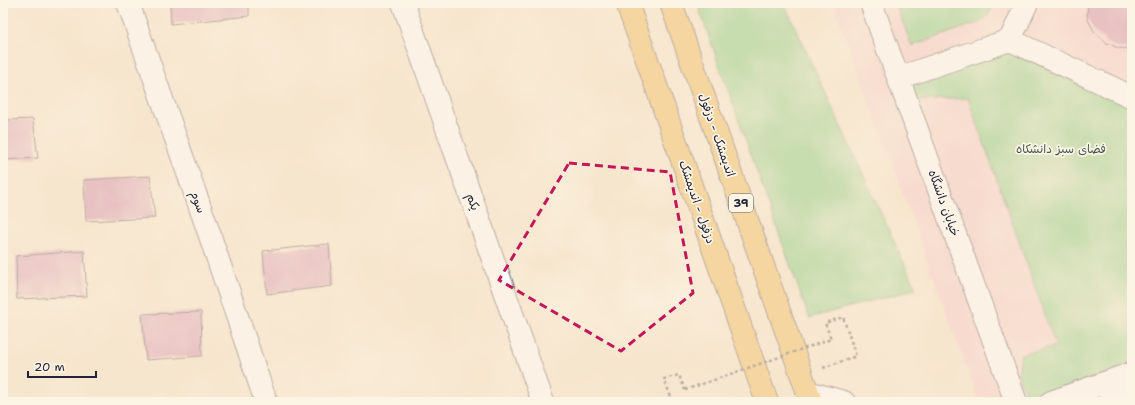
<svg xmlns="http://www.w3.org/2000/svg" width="1135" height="405" font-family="'Shantell Sans','Playpen Sans Arabic',sans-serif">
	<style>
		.built { fill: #f7cfd0 }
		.green { fill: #8dd189; stroke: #587a62 }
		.building { fill: #d596b5 }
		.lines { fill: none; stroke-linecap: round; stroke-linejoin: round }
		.minor-casing { stroke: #6d676e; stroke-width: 24 }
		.major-casing { stroke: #6d676e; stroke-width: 24 }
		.path { stroke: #6d676e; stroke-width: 2.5; stroke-dasharray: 3 3; stroke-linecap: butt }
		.minor { stroke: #fff; stroke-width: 22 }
		.major { stroke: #f2c36a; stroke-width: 22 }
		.path-bridge { stroke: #6d676e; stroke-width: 2.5; stroke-dasharray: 3 3; stroke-linecap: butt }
		.marked { fill: none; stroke: #c2185b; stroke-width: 3; stroke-dasharray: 8 5; stroke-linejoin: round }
		.labels { text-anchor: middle; stroke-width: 3.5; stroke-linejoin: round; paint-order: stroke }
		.shield { fill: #fcf5e5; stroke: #63616e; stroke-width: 1 }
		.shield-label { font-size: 11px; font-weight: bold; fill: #22223b }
		.street-label { font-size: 12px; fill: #22223b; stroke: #fcf5e5 }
		.park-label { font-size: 12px; fill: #425752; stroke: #fcf5e5 }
	</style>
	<rect width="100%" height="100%" fill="#fcf5e5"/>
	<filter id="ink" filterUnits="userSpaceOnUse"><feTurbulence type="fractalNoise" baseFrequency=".025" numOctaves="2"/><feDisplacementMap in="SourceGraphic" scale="8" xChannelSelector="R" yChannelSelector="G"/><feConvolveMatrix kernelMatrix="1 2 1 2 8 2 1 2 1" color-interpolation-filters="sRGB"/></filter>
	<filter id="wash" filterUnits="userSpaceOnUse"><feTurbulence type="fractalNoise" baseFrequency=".012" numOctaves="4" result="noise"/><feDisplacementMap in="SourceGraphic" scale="16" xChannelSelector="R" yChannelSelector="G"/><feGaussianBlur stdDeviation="0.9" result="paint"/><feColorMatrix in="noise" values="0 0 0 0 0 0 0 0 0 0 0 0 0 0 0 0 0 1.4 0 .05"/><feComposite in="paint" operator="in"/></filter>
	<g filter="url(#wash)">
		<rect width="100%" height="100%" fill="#f7e6ce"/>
		<path class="built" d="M833 3H1132V402H979Z"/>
		<path class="green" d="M697 3H784L916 289 809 318Z
			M917 3H996L987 16 980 22 912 46 897 8Z
			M1014 49 1132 103V364L1028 401 1018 375 1021 354 1056 346 968 98 915 101 908 82Z"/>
		<g id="blocks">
			<path class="building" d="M170 3H249V16L171 24Z
				M1088 3H1132V49L1118 48 1107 43 1094 31 1087 18Z
				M33 119 38 158 3 160V120Z
				M150 176 155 218 86 221 84 180Z
				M329 244 332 286 267 294 263 251Z
				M84 251 87 296 17 299 16 256Z
				M201 312 202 356 146 360 142 314Z"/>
		</g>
	</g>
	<g filter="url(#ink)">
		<use href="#blocks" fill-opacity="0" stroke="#6d676e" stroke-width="1"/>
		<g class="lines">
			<g class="minor-casing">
				<path id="minor" d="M128 3 207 227 266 402
					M403 3 543 402
					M871 3 1016 402
					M1010 40 1132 97
					M898 78 1010 40 1027 3
					M808 392 844 402
					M1051 402 1132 373
					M1109 402 1132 394"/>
			</g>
			<g class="major-casing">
				<path id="major" d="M627 3 767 402
					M671 3 811 402"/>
			</g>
			<path class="path" d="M823 368 856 356 843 317 825 323 831 339
				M673 402 664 379 679 375 685 390
				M729 402 742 398"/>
			<use href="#minor" class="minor"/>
			<use href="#major" class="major"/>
			<path class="path-bridge" d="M685 390 831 339"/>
		</g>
	</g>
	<path d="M0 0H1135V405H0ZM569 163 670 172 693 293 621 351 499 280Z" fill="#f7e6ce" fill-opacity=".55" fill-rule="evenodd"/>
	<path class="marked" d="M569 163 670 172 693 293 621 351 499 280Z"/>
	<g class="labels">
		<rect class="shield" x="729" y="194" width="24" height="18" rx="3"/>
		<g class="shield-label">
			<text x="741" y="207">39</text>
		</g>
		<g class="street-label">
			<text transform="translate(717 135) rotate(71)" y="4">اندیمشک - دزفول</text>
			<text transform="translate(198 202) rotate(70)" y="4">سوم</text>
			<text transform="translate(473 202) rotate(71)" y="4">یکم</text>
			<text transform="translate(697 202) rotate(71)" y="4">دزفول - اندیمشک</text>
			<text transform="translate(944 203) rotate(70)" y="4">خیابان دانشگاه</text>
		</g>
		<g class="park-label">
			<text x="1061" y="153">فضای سبز دانشکاه</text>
		</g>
	</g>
	<rect width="1135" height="405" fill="none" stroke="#fcf5e5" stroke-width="16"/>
	<path d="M28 371v6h68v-6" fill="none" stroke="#22223b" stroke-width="2"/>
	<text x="34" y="371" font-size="12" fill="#22223b" stroke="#fcf5e5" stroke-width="3" paint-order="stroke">20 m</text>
</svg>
